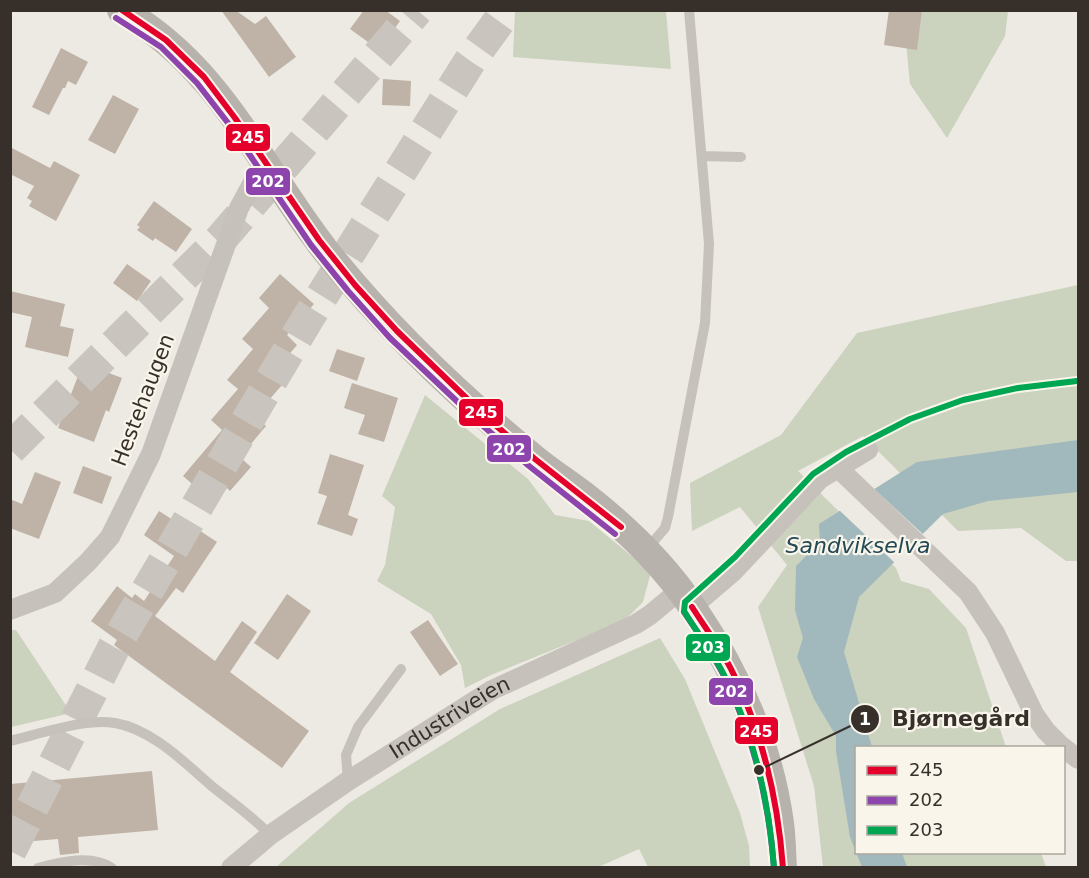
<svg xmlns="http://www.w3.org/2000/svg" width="1089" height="878" font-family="'DejaVu Sans',sans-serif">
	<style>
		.green { fill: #cbd2be }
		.water { fill: #a1b8bc }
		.pier { fill: #edeae3 }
		.building { fill: #bfb2a6 }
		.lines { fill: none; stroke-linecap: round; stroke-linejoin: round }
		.motorway-tunnel { stroke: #c9c5be; stroke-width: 33; stroke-dasharray: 33 16; stroke-linecap: butt }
		.service { stroke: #c6c2bb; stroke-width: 10 }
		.minor { stroke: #c6c2bb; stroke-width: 20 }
		.secondary { stroke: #b7b2ac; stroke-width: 28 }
		.bus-1-casing { stroke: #f9f5eb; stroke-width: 10 }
		.bus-2-casing { stroke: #f9f5eb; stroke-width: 10 }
		.bus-3-casing { stroke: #f9f5eb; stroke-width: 10 }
		.bus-1 { stroke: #e4002b; stroke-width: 6 }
		.bus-2 { stroke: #8e44ad; stroke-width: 6 }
		.bus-3 { stroke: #00a651; stroke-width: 6 }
		.labels { text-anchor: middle; stroke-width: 4.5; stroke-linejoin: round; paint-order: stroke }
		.street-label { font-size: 21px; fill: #37302a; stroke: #f9f5eb }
		.water-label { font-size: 22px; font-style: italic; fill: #234955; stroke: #f9f5eb }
		.leader { fill: none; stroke: #37302a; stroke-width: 2 }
		.callout-dot { fill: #37302a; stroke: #f9f5eb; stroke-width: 2 }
		.mark-label { font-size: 18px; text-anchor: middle; font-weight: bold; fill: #fff }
		.callout-label { font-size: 22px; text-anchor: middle; font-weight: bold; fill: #37302a; stroke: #f9f5eb; stroke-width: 4.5; stroke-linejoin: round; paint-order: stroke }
		.line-badge { stroke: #f9f5eb; stroke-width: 2 }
		.badge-label { font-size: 16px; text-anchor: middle; font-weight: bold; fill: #fff }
	</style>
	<rect width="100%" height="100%" fill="#edeae3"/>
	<path class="green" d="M515 11H666L671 69 513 57Z
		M903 11H1008L1005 36 947 138 910 84Z
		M1078 285V561H1066L1021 528 958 531 863 436 798 471 896 568 901 581 929 589 966 628 1006 747 856 748V852L1041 853 1046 867H823L814 786 758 607 787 565 740 507 692 531 690 483 781 435 857 333Z
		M425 395 528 479 555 515 589 521 651 572 643 602 624 621 491 675 465 688 461 665 431 614 377 581 385 565 395 507 382 496Z
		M11 630H16L71 713 11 727Z
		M660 638 685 679 740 813 749 846 750 867H648L639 849 596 868 276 867 349 803 500 709Z"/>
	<path class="water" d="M1078 440V492L988 501 943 514 859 597 844 652 872 747 856 748V852L902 853 907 867H862L850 837 836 751V736L814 699 797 657 803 638 795 610 796 566 820 542 819 524 917 462Z"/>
	<path class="pier" d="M872 487 925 536 896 564 838 509Z"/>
	<path class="building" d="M221 10H235L255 24 266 16 296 57 269 77Z
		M364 10H385L400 21 379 50 350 29Z
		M889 10H922L917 50 884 45Z
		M61 48 88 62 76 85 68 81 65 88H63L49 115 32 107Z
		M383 79 411 81 410 106 382 105Z
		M113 95 139 109 115 154 88 140Z
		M10 147 50 168 54 161 80 175 56 221 29 206 32 201 27 198 34 186 10 174Z
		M154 201 192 229 176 252 155 238 153 241 137 230 140 227 137 225Z
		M127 264 151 281 137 301 113 283Z
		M280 274 314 304 287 335 297 345 271 376 282 385 255 416 266 426 240 457 251 467 230 491 227 488 214 503 183 476 222 430 211 420 238 389 227 380 253 349 242 339 269 308 259 298Z
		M10 291 65 304 60 326 74 329 68 357 25 347 32 317 10 312Z
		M337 349 365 358 357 381 329 371Z
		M83 363 122 378 109 412 106 410 94 442 58 428Z
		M352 383 398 398 384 442 358 434 365 415 344 408Z
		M330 454 364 465 348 515 358 519 352 536 317 524 327 496 318 493Z
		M83 466 112 477 102 504 73 493Z
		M35 472 61 482 39 539 10 528V499L22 504Z
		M159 511 173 520 176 515 217 542 183 593 176 588 155 616 215 661 242 621 257 632 230 672 309 731 282 768 114 645 117 640 91 621 117 586 132 598 135 594 144 601 174 556 144 535Z
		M287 594 311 611 278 660 254 643Z
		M428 620 458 664 440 676 410 632Z
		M152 771 158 830 78 837 79 853 60 855 58 839 10 843V784Z"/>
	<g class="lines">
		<path class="motorway-tunnel" d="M10 449 221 239 417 10
			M10 851 114 647 308 318 470 61 507 10"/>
		<path class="service" d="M702 156 741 157
			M647 549 665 528 668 517 705 323 709 244 689 10
			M10 741C40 734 84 718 115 723 152 729 186 764 214 788 233 803 253 817 270 835
			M348 781 346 755 358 727 401 669
			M38 868C60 862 92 854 112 868"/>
		<g class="minor">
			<path d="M838 468 968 592 995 633 1034 714 1046 731 1063 748"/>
			<path d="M692 607 733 572 820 479 868 450"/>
			<path d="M10 610 55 593 88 562 110 537 151 454 239 208 264 162"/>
			<path d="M1064 748 1078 759"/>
			<path id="s1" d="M231 868 270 835 348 781 492 690 636 624 650 615 680 590"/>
		</g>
		<path class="secondary" d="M121 10C221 67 258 164 325 250 384 325 462 399 535 459 552 473 571 485 589 499 628 530 665 566 693 608 737 673 769 743 780 823 782 838 782 853 783 868"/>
		<g class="bus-1-casing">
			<path id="bus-1" d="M122 10 166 40 204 77 235 118 319 240 355 285 397 331 487 418 535 459 621 527
				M692 607C706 629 722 650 733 673 763 734 778 801 783 868"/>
		</g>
		<g class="bus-2-casing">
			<path id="bus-2" d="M116 18 161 47 197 83 228 123 311 245 348 291 390 338 482 425 529 466 615 534
				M684 612C698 633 714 655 725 678 754 738 769 802 774 868"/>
		</g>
		<g class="bus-3-casing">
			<path id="bus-3" d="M774 868C769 802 755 737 725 677 714 654 697 633 684 611L685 602 735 557 813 474 846 452 910 419 963 400 1018 388 1077 381"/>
		</g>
		<use href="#bus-1" class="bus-1"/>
		<use href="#bus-2" class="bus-2"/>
		<use href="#bus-3" class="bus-3"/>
	</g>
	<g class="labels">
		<g class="street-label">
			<text transform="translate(143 400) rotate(-69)" y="7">Hestehaugen</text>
			<text dy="7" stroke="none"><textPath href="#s1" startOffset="266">Industriveien</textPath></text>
		</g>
		<g class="water-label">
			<text x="858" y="553">Sandvikselva</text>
		</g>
	</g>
	<path class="leader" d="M759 770L865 719"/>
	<g class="callout-dot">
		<circle cx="759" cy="770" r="6"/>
		<circle cx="865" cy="719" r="15"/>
	</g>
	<g class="mark-label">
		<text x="865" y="725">1</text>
	</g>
	<g class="callout-label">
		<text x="961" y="726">Bjørnegård</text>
	</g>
	<g class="line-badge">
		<rect x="225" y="123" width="46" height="29" rx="6" fill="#e4002b"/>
		<rect x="245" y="167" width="46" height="29" rx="6" fill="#8e44ad"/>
		<rect x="458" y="398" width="46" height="29" rx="6" fill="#e4002b"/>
		<rect x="486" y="434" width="46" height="29" rx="6" fill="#8e44ad"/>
		<rect x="685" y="633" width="46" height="29" rx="6" fill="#00a651"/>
		<rect x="708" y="677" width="46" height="29" rx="6" fill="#8e44ad"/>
		<rect x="734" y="716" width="45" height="29" rx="6" fill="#e4002b"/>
	</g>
	<g class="badge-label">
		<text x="248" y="143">245</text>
		<text x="268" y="187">202</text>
		<text x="481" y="418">245</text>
		<text x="509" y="455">202</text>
		<text x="708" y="653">203</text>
		<text x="731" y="697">202</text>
		<text x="756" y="737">245</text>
	</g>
	<rect width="1089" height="878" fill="none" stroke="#37302a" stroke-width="24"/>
	<rect x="855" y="746" width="210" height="108" fill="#f9f5eb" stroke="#aba69e" stroke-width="1.5"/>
	<rect x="867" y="766" width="30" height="9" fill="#e4002b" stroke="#aba69e" stroke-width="1.5"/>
	<text x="909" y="776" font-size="18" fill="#37302a">245</text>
	<rect x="867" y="796" width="30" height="9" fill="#8e44ad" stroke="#aba69e" stroke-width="1.5"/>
	<text x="909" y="806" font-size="18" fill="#37302a">202</text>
	<rect x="867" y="826" width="30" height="9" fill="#00a651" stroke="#aba69e" stroke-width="1.5"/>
	<text x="909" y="836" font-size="18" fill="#37302a">203</text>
</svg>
